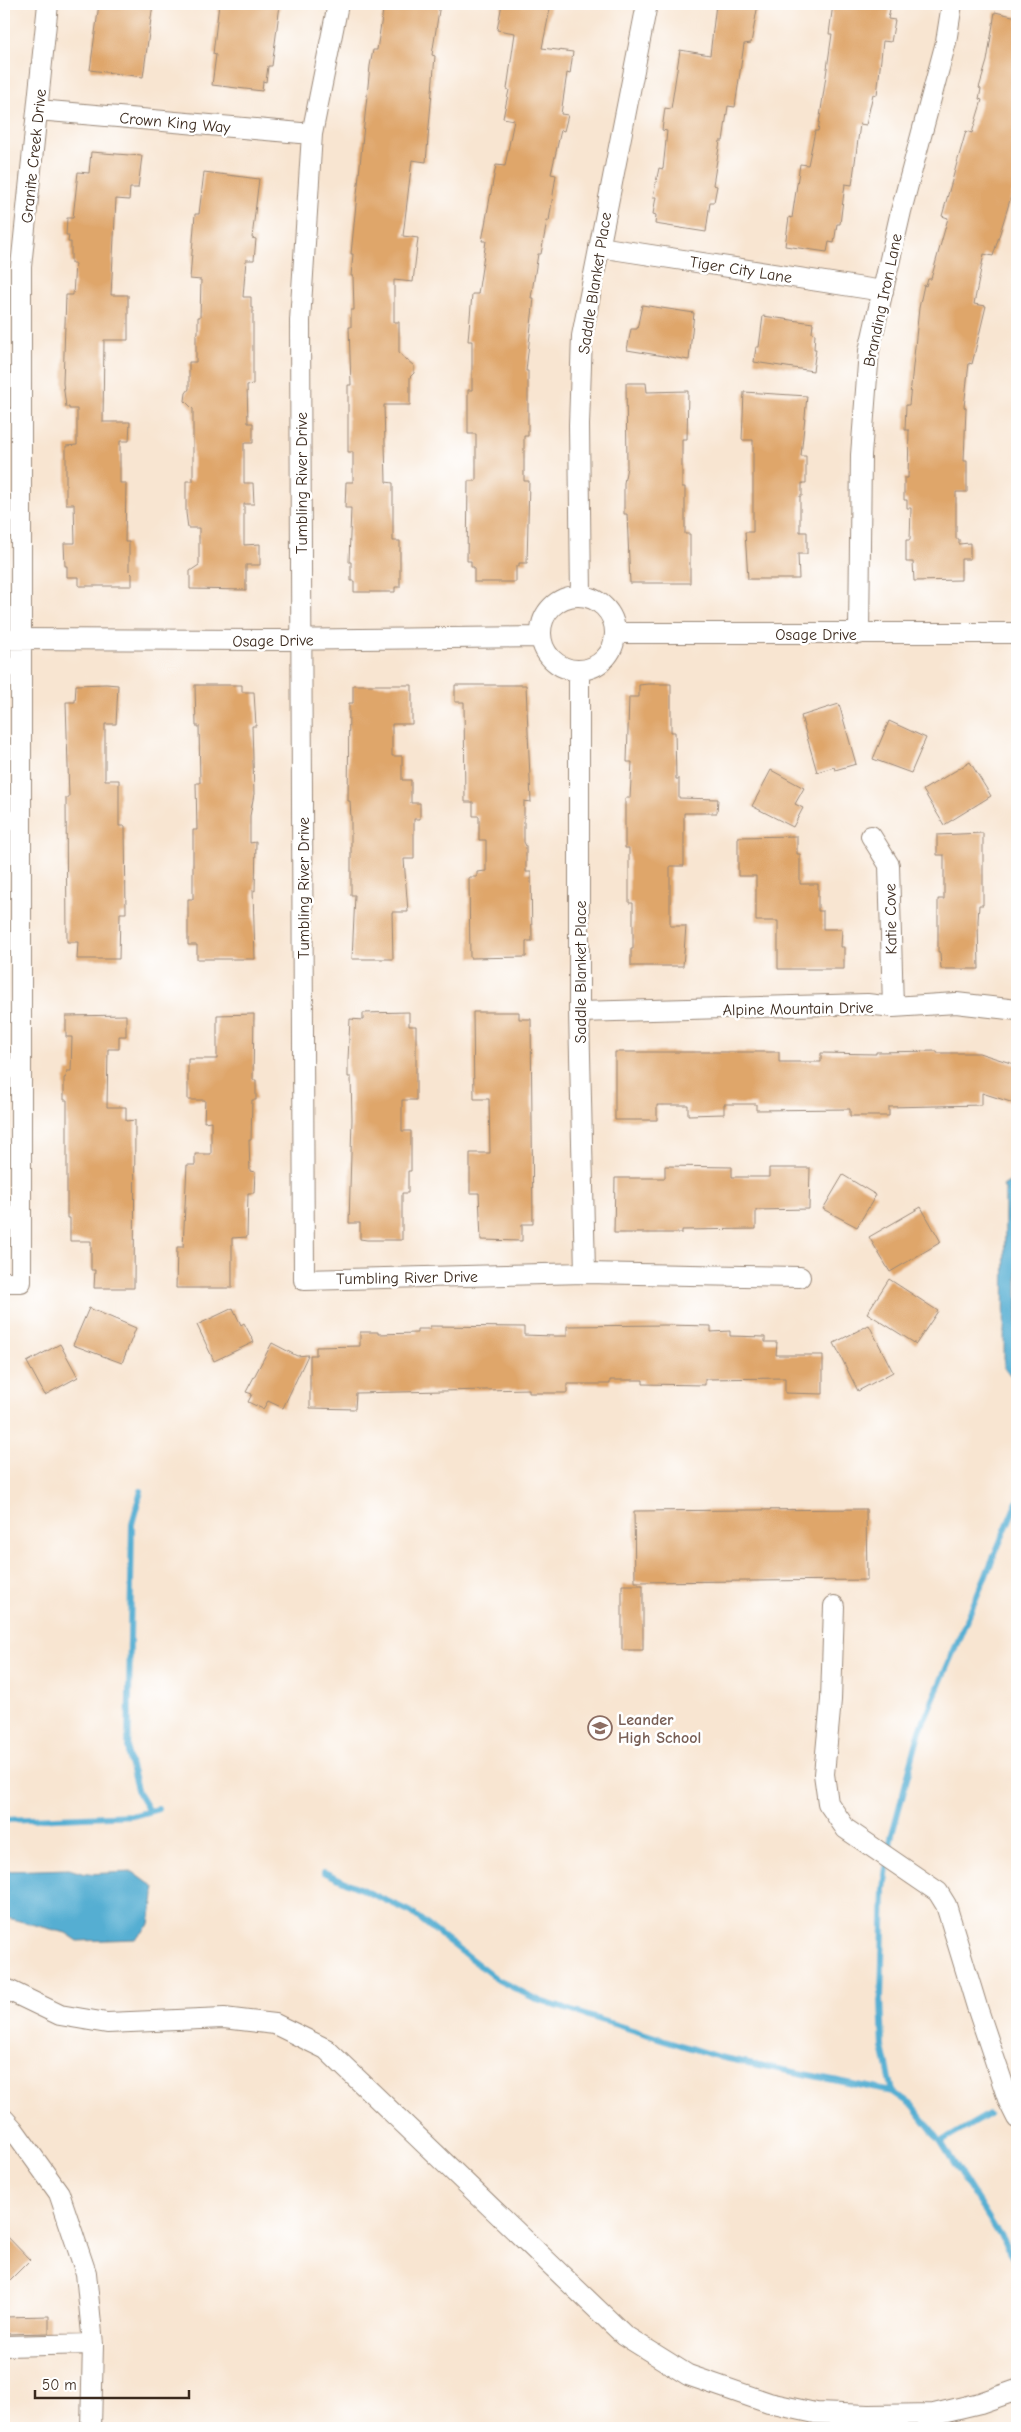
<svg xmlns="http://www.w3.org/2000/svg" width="1021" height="2432" font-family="'Comic Neue',sans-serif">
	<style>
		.water { fill: #55aed2; stroke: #486c78 }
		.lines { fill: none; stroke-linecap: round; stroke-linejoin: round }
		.stream { stroke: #55aed2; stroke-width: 6 }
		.building { fill: #dfa66b }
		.minor-casing { stroke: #9a8878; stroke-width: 22 }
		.minor { stroke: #fff; stroke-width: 20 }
		.labels { text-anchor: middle; stroke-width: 5; stroke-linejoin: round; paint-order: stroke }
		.street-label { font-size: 16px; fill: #3b2a1e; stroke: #fff }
		.education-label { font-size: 16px; font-weight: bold; fill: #785e54; stroke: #fff; text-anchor: start }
	</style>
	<rect width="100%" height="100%" fill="#fff"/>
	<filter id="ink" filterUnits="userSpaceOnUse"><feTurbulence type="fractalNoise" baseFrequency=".02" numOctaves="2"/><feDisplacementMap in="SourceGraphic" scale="10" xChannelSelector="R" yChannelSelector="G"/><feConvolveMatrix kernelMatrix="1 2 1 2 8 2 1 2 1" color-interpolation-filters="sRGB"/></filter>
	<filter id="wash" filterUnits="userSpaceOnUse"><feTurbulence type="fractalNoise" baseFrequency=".0096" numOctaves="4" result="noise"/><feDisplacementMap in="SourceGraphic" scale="20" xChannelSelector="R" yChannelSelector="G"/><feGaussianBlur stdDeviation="1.12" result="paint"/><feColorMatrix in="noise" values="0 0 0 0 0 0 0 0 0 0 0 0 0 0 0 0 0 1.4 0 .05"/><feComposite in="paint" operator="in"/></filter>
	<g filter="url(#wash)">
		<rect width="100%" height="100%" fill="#f8e5d1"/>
		<path class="water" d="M1009 1182 1017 1186V1378H1013L1004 1368 1005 1190 1003 1186Z
			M69 1869 85 1874 133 1872 155 1888 150 1924 135 1939 78 1941 66 1933 4 1917V1871Z"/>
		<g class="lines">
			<path class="stream" d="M141 1491 132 1524 128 1755 138 1793 149 1811
				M4 1820 136 1815 158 1809
				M324 1872 411 1912 498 1980 540 2001 719 2057 893 2092 912 2105 941 2142 1017 2263
				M893 2092 883 2047 881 1998 884 1889 891 1838 920 1730 1017 1502
				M941 2142 989 2114"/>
		</g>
		<g id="blocks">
			<path class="building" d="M99 4H153L143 77 90 70Z
				M219 4 280 5 272 66H268L266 82 263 81 262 91 212 85 216 55 213 54Z
				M384 4H440L432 55 435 56 426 162 412 160 403 236 418 238 413 282 394 280V322H399V353L414 366V373L410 377V405H384L386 482 393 483V541H400V587H395V592H354V581H351V562H349L351 508H345L346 482H353V452H348V385H351L349 327H351V310H354L353 276H351L353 254H351L370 66 373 50H377Z
				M502 4H551L542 48 573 52 570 74 567 73 561 114 568 115 564 131 561 130 551 174 556 175 549 221H547L541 254H538L531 298H534L526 371H528V436H524V481H529L527 563H519V566H516V582H474V567H471V561H467L468 481H476V434H468V390H472V341H468L472 294H478L486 241H482L496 165 505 166 514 120 503 118 509 90 507 89 515 33 497 30Z
				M716 4H758L751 43 744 44 735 107 728 106 723 141H720L713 185 717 186 714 202H710L706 232 655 224 656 215 653 214 656 197H653L659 168 663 169 667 131 662 130 665 108 671 109 680 50 710 55Z
				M833 4H891L888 19 895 20 891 42 883 41 877 95 873 94 866 125 860 124 852 185 845 184 840 224H837L834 243 829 242 827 252 785 246 789 217 792 218 800 164 808 165 815 131H818L832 34H829Z
				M995 12 1017 17V177L993 256 984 254 974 304 986 306 972 364 969 363 964 407 966 408 964 461H967V492H956V539H959V544L970 543V559H961V580L914 581 913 562H906V540H910L911 508H907V500H904V478H908L909 430H905L906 405H909L919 308 924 285 926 286 928 279H931L948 218 942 216 966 131 972 133 982 100 979 99 981 89 979 88 987 61Z
				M91 152 142 156 138 188H130L129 200 116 199 111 295H128V340H104L103 422H130L129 441H120V483H126L125 542H129V571L132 574V586H79V577H67V566H65L64 543H75L74 504H66V446L77 445V409H69V407H66L63 383 66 295H73L75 263H71V242H68L69 235H66L67 218H73L78 172 89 173Z
				M204 172 259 179 252 238 256 239 254 260H246L243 297H251V308H253V384L247 385 248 423H253V443H244V483H253L254 504H244V545L260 544V565H246V590L190 589V571L199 565V528H188L186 513V481H193V409L185 401 186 393 189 389V362H196V334L198 333V317H200L201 280 190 279 195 214H199Z
				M642 305 694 313 689 360 627 350 631 329H637Z
				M763 316 813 323 812 333 815 334 814 349H816L813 371 754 362 756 347H759Z
				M626 383H646L647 392 688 391 687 439H682V487H685V534H690V583H630L627 514H624V483L627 467Z
				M744 392 807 396 801 456H806V483H802V496H800V532H807V554H798L799 579H748L745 532H753V440H742Z
				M106 684 118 685 116 724H105V780H119V826H125L126 913H120L119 959H77L78 942H67L66 798H69L66 702H75L76 685Z
				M648 684H671V732H675L676 779H679V798L718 799 717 813H684V866H670V926H686L683 966H631V949H633V903H629V848H625V798H630L632 762H627L629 697H639V685Z
				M195 685H242V692H254L256 726H252L254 794 250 816V843L256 842 255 891 253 890 255 959H197V945H188V899H193V830H197L196 783H200L199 726H196Z
				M353 685H412V724H392V756H402V780H411V803H420V819H414V859H404L408 912H392L393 959H352L355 895H351V818L350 801H348L349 703H353Z
				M455 685H526L531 802 524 801V842L526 846V872H531L532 941H526V957L470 958 469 877H477V872L486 871V840H479V816H473V802H465L464 702H455Z
				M839 704 856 764 835 770 834 767 817 772 801 716Z
				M889 721 926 738 911 773 873 759Z
				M970 762 991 796 944 825 923 790Z
				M771 770 804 788 795 804 803 808 793 827 752 806Z
				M983 833V905H979L978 921 979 969H941L940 952H938V899H944V855H937V835Z
				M797 836V854H800V884H818V911H823V929H842L841 947H844V969H778V921H756V876H738V837Z
				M409 1012V1026H416V1100H402V1131H411V1171H408V1193H402V1240H367L360 1239V1223H349L352 1119 351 1077H348V1060L350 1019 363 1020V1013Z
				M473 1012H519V1019H531L533 1224H522V1241L481 1240 479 1193H470V1153H490L489 1099H474Z
				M254 1014 253 1080H256V1100H252L251 1140H249L250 1171 255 1172 254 1193H248L247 1237 232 1238V1288H176L177 1247H183L187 1165H195V1154H211V1121L204 1122 205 1100H188V1059H217V1015Z
				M126 1015V1036H119V1049H108L107 1107H126V1121L135 1120 134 1288H94L95 1270H91V1241H70V1218H67V1100H64V1078L66 1077 67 1071H71L72 1037H66V1016Z
				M937 1051V1053H979L1017 1065V1104L982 1093V1105L889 1107V1116H850V1109L756 1110V1104H724V1114L688 1115V1105H657V1120H615V1052H779V1062H821V1053L876 1054V1052Z
				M665 1166 732 1167V1177H769V1168H810L809 1209 756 1210V1229L682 1230V1233H614L615 1178H665Z
				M843 1175 876 1195 857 1227 823 1209Z
				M921 1207 941 1242 890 1272 869 1237Z
				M889 1279 938 1311 916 1344 867 1313Z
				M89 1308 136 1328 122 1363 73 1345Z
				M233 1308 241 1325 244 1323 254 1342 214 1361 197 1325Z
				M666 1325 711 1326V1332L730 1331V1336L765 1337V1342H777L776 1355H823V1394L785 1393V1378L705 1379V1385L643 1384V1380H610V1384H567V1393H529V1389L356 1393 355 1409 310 1408V1355H316V1347L360 1346V1332H378V1334L417 1333V1329H430V1326L524 1327V1335L553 1336H567V1326Z
				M869 1325 893 1372 858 1391 834 1343Z
				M272 1343 297 1356 308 1355 283 1408 268 1401 263 1409 248 1402 252 1394 246 1392Z
				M60 1344 78 1377 45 1395 27 1362Z
				M866 1509 867 1580 635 1582 634 1511Z
				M622 1585H643V1650H622Z
				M4 2233 30 2260 4 2286Z
				M49 2316V2333L4 2334V2317Z"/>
		</g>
	</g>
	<g filter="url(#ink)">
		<use href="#blocks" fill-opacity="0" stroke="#9a8878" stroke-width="1"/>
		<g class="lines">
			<g class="minor-casing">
				<path id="minor" d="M338 4 312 134 300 321 304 1280 585 1273 800 1277
					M38 110 312 134
					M599 247 883 291
					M541 633a37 37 0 1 1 74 0a37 37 0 1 1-74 0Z
					M581 596 579 425 582 336 647 4
					M616 633H1017
					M859 634 861 455 869 351 901 211 946 42 952 4
					M4 639 271 640 541 637
					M579 670V1012L585 1273
					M871 836 889 865 893 1007
					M579 1012 867 1004 893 1007 956 1003 1017 1010
					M4 1282H21V267L48 4
					M834 1606 831 1700 824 1774 828 1803 846 1829 938 1892 946 1905 977 2007 1009 2102 1017 2118
					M4 1988 60 2015 107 2023 224 2018 275 2024 326 2049 624 2335 688 2375 769 2403 815 2413 869 2415 934 2414 980 2403 1017 2390
					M4 2119 13 2129 59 2193 86 2273 93 2344 91 2428
					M4 2346 93 2344"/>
			</g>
			<use href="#minor" class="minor"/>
		</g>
	</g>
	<defs>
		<g id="school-ring" transform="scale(1.25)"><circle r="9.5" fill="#fff" stroke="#8d6e63" stroke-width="1.5"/><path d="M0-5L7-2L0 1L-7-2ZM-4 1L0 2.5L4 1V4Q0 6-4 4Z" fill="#8d6e63"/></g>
	</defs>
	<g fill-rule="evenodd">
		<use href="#school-ring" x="600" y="1728"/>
	</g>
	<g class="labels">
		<g class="street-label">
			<text transform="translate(175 122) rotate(5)" y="6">Crown King Way</text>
			<text transform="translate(33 156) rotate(-84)" y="6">Granite Creek Drive</text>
			<text transform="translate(741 269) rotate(9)" y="6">Tiger City Lane</text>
			<text transform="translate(594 283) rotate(-81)" y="6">Saddle Blanket Place</text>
			<text transform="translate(882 300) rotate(-78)" y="6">Branding Iron Lane</text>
			<text transform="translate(301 483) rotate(-90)" y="6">Tumbling River Drive</text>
			<text x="816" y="640">Osage Drive</text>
			<text transform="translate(273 640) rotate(-1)" y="6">Osage Drive</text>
			<text transform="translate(303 888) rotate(-90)" y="6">Tumbling River Drive</text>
			<text transform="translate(890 919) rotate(-91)" y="6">Katie Cove</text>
			<text transform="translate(580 972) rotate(-90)" y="6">Saddle Blanket Place</text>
			<text transform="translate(798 1008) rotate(-1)" y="6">Alpine Mountain Drive</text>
			<text transform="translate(407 1277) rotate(-1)" y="6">Tumbling River Drive</text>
		</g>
		<g class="education-label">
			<text x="618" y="1725">Leander<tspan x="618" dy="18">High School</tspan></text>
		</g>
	</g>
	<rect width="1021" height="2432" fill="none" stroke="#fff" stroke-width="20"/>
	<path d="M35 2390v8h154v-8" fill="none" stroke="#3b2a1e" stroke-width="2.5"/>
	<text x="42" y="2390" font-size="15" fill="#3b2a1e" stroke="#ffffff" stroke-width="4" paint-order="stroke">50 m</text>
</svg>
